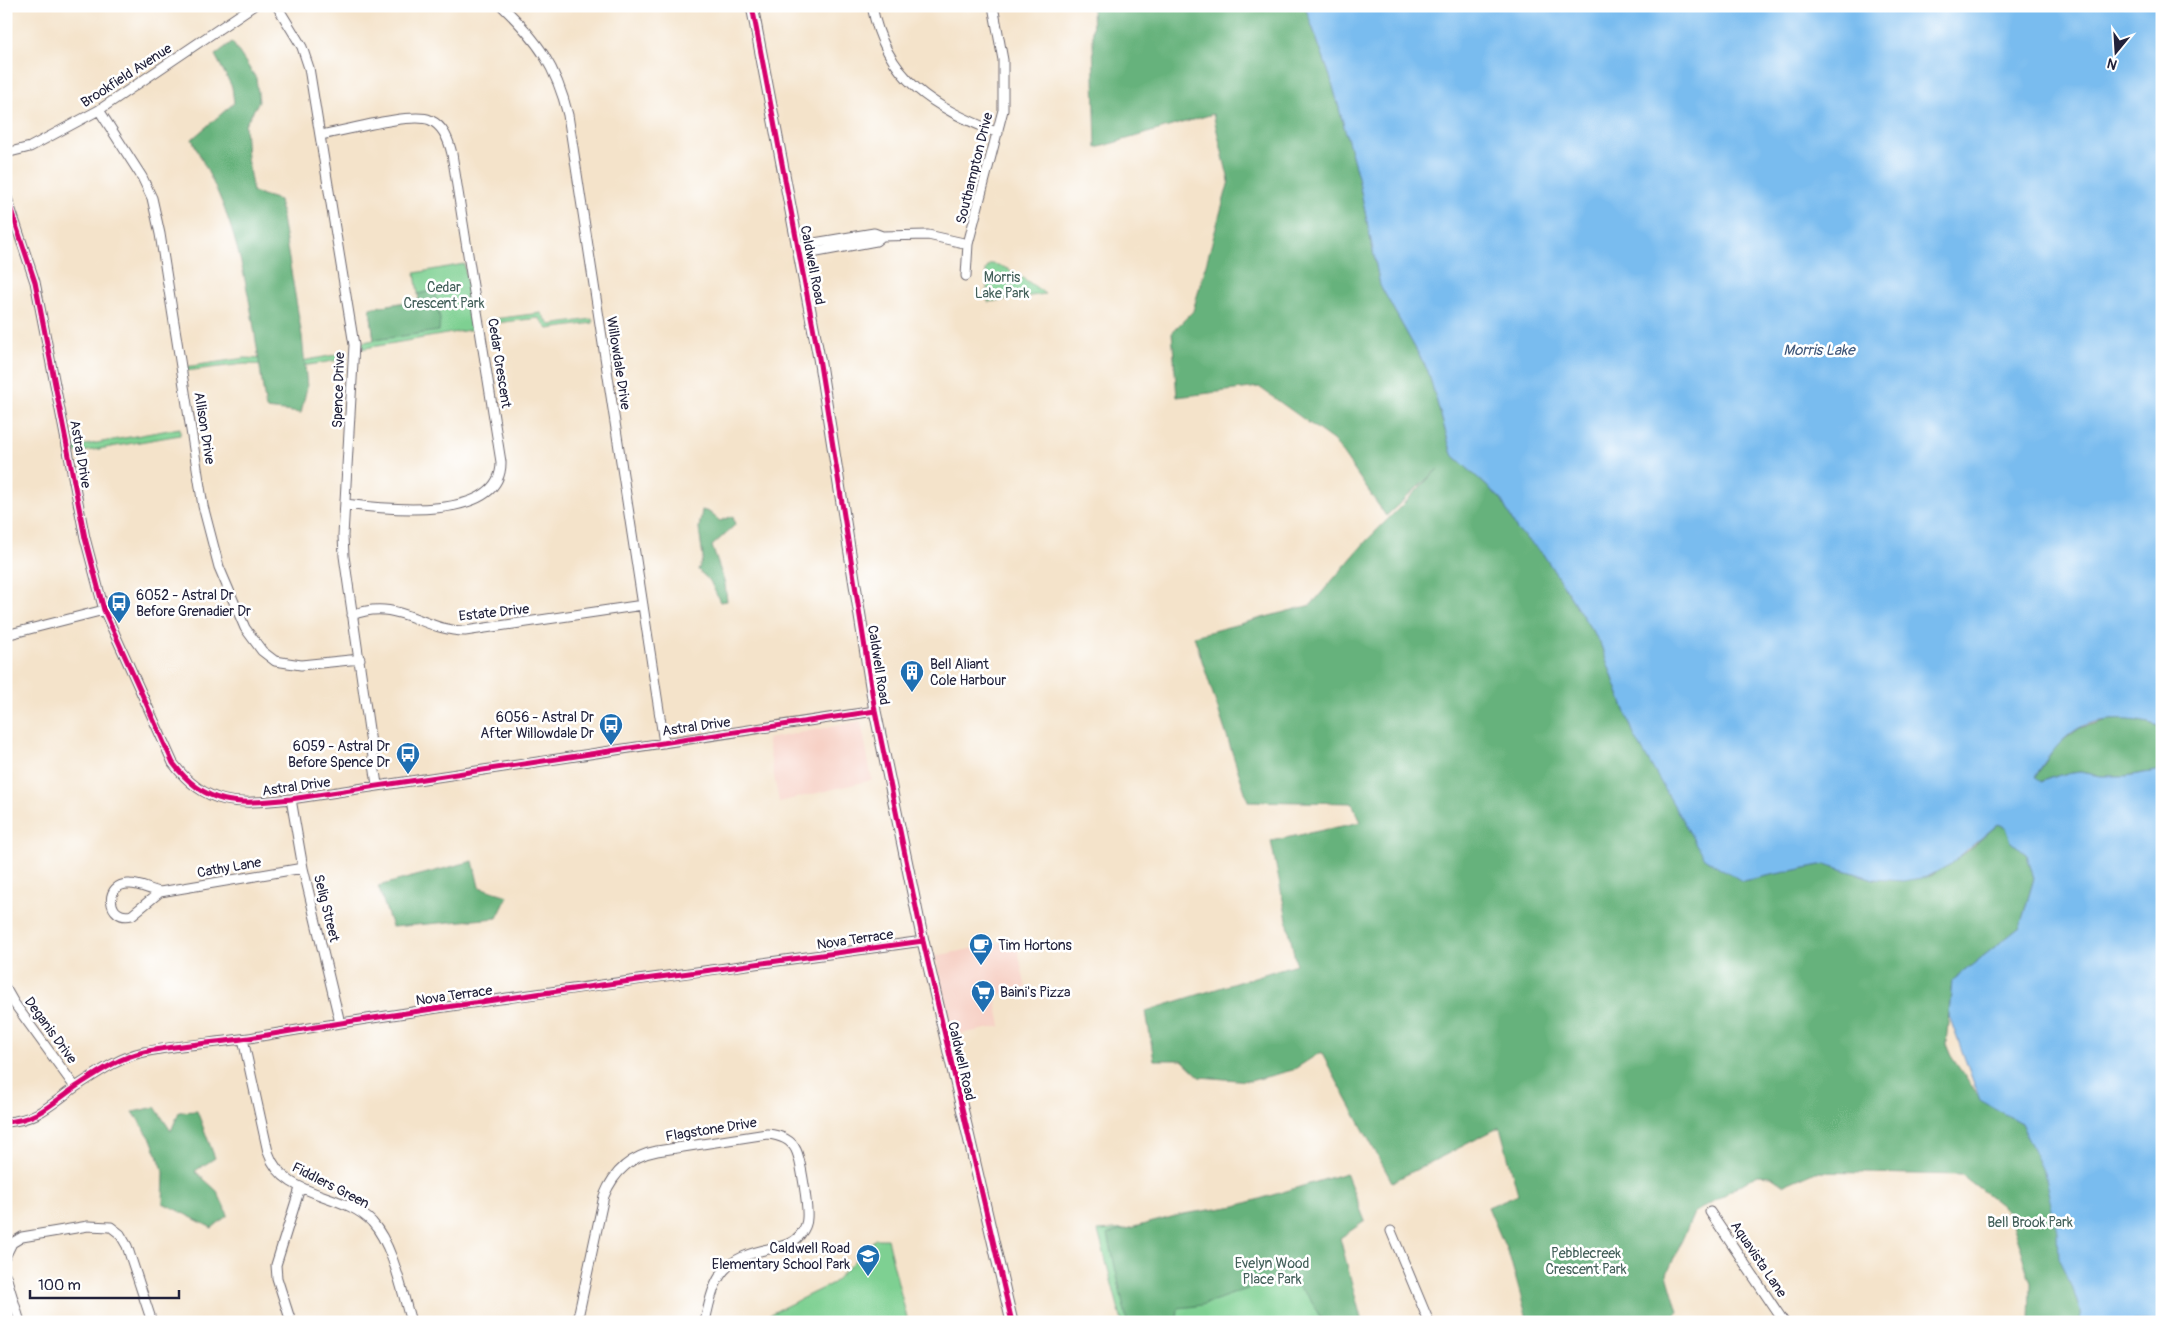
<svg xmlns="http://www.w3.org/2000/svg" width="2168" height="1328" font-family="Pangolin,sans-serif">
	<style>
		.built { fill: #f7d1c6 }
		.green { fill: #7ed092; stroke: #507966 }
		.forest { fill: #66b27c; stroke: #446a5c }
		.water { fill: #79bcef; stroke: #4e6f95 }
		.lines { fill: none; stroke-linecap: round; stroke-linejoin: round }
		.minor-casing { stroke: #6c666d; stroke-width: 11 }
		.tertiary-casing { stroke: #6c666d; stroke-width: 13 }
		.minor { stroke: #fff; stroke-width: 9 }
		.tertiary { stroke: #fff; stroke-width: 11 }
		.cycleway-casing { stroke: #fff; stroke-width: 8 }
		.cycleway { stroke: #d6006c; stroke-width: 5 }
		.labels { text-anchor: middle; stroke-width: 5; stroke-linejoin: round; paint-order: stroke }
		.street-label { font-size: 14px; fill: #22223b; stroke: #fff }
		.park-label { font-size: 14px; fill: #425f59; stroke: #fff }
		.poi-label { font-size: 14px; fill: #22223b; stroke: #fff; text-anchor: start }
		.water-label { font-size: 15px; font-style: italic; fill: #40587a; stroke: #fff }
	</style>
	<rect width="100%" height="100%" fill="#fff"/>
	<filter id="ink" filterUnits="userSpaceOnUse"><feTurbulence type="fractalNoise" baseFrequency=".02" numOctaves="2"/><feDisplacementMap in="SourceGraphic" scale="10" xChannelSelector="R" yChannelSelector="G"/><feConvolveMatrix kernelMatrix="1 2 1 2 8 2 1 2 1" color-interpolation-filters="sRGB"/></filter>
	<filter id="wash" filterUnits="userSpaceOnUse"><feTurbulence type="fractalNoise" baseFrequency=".0096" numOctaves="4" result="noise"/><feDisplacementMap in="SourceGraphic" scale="20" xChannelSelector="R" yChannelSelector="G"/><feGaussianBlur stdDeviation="1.12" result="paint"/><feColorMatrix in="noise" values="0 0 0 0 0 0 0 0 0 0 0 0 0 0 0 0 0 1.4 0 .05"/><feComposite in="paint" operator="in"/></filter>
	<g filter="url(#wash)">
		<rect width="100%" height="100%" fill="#f4e3ca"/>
		<path class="built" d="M861 721 872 780 779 802 767 739Z
			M1016 940 1026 989 995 996 1001 1026 951 1036 935 956Z"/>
		<path class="green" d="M464 264 475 329 360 349 359 343 374 340 370 308 419 300 415 273Z
			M990 264C1005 263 1033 285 1045 294L988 302 986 270Z
			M541 313 550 325 592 319 593 323 548 329 539 318 487 324 486 320Z
			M346 353V359L302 366 244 364 185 371V367L245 358 302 361Z
			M180 428V435L76 453 74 447Z
			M1310 1218 1336 1322H1122L1098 1231Z
			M875 1239H887L908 1322H767L768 1315 833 1283Z"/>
		<path class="forest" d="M1092 6H1305L1331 79 1358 177 1380 285 1428 371 1452 454 1501 499 1517 530 1543 554 1600 643 1635 737 1742 881 1825 864 1874 879 1917 878 1931 876 1968 851 1998 824 2006 827 2011 841 2027 855 2034 878 2020 927 1952 981 1946 1044 1951 1056 1980 1099 2021 1123 2046 1171 2087 1322H2030L2031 1283 2008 1211 1962 1175 1814 1172 1784 1185 1771 1176 1757 1175 1694 1213 1667 1274 1678 1312 1667 1322H1528L1510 1258 1488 1207 1518 1194 1500 1127 1392 1182 1321 1052 1293 1070 1250 1081 1200 1077 1182 1060H1154L1146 1011 1296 964 1271 841 1361 822 1352 803 1248 801 1194 636 1311 605 1367 540 1438 469 1386 516 1334 441 1259 387 1177 397 1172 332 1193 311 1229 181 1213 114 1096 148Z
			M232 42 256 78 259 101 245 125 247 158 253 192 279 200 302 336 307 387 301 413 266 409C256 343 249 276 226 213 217 188 203 163 192 139L234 103 232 87 215 55Z
			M434 290 440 319 439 331 374 340 370 308 419 300 418 294Z
			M702 510 709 512 720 521 733 516 735 525 712 546 725 584 727 601 720 602 710 581 698 570 703 558 699 528Z
			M2112 719 2138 720 2162 727V770L2126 776H2101L2080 772 2060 775 2040 782 2035 777 2058 744 2080 728Z
			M473 861 479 887 508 896 497 918 392 927 378 886Z
			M155 1107 171 1131 179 1112 197 1111 215 1158 195 1171 217 1191 228 1215 212 1228 163 1203 164 1172 151 1139 133 1112Z
			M1346 1173 1365 1221 1340 1238 1362 1322H1322C1316 1309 1308 1292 1295 1285 1275 1274 1223 1299 1201 1305 1193 1307 1185 1307 1178 1308L1177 1322H1127L1108 1234 1183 1214 1236 1206Z"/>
		<path class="water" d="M1305 6H2162V727C2138 718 2102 716 2079 728 2060 739 2046 759 2035 777L2041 782 2060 775 2080 772 2101 776H2126L2162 770V1322H2081L2080 1311 2072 1286 2058 1258 2057 1232 2044 1173 2021 1123 1980 1100 1949 1016 1952 981 2020 927 2034 878 2027 855 2011 841 2006 827 1998 824 1949 865 1927 877 1903 881 1874 879 1825 864 1742 881 1704 858 1635 737 1600 643 1543 554 1517 530 1501 499 1452 454 1428 371 1380 285 1358 177 1331 79Z"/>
	</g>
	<g filter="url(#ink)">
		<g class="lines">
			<g class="minor-casing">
				<path id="minor" d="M277 6 302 47 309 68 354 345 343 536 344 556 377 785
					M502 6C538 41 556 66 568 115L664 743
					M872 6C886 80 933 107 998 133
					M99 110 142 177 152 198 160 234 203 506 219 567 245 628 262 651 275 661 301 665 360 659
					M321 135C343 131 412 112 430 120 444 126 449 141 452 154L501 462C502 523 384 509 345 504
					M6 153 30 147 99 110 253 6
					M6 195 35 282 85 538 104 610 173 763C207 809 241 804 291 799L875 711
					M799 250 814 243 874 233 882 236 928 235 968 244
					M800 250 817 252 876 241 882 236
					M966 276 968 244 1003 110V60L993 6
					M352 615C399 597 422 631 465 631L643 605
					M6 635 104 610
					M291 799 303 868 340 1023
					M160 892 132 915C107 922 103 882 130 884 140 884 150 890 160 892L303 868
					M6 989 14 1003 75 1087
					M243 1039 268 1152C284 1200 341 1190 372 1222 393 1245 402 1292 411 1322
					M6 1122C38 1120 52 1103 77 1086 97 1073 120 1057 144 1052 182 1044 222 1043 261 1036 481 999 702 972 923 941
					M1710 1212 1784 1322
					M1391 1231 1429 1322
					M6 1255 12 1243 22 1237 88 1226 111 1227 120 1234 127 1246 152 1322
					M6 1276 20 1322
					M291 1322 277 1278 276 1265 300 1188
					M577 1322 604 1196C614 1171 631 1156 657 1151L767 1134C778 1135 791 1139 796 1150 801 1160 808 1206 807 1218 807 1224 804 1230 800 1235 793 1244 783 1246 773 1248 723 1258 715 1273 705 1322"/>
			</g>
			<g class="tertiary-casing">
				<path id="tertiary" d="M752 6 819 358 875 711 923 941 1012 1322"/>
			</g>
			<use href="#minor" class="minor"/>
			<use href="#tertiary" class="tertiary"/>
			<g class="cycleway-casing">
				<path id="cycleway" d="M752 6 819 358 875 711 923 941 1012 1322
					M6 195 35 282 85 538 104 610 173 763C207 809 241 804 291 799L875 711
					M6 1122C38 1120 52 1103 77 1086 97 1073 120 1057 144 1052 182 1044 222 1043 261 1036 481 999 702 972 923 941"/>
			</g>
			<use href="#cycleway" class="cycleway"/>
		</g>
	</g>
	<defs>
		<g id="bus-pin" transform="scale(1.25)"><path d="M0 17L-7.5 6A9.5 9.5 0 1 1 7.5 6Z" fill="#1f6fb2" stroke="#fff"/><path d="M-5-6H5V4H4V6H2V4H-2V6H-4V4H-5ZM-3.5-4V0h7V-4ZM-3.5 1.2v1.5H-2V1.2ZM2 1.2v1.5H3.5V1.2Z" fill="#fff"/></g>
		<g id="building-pin" transform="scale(1.25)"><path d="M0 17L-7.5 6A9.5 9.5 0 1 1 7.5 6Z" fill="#1f6fb2" stroke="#fff"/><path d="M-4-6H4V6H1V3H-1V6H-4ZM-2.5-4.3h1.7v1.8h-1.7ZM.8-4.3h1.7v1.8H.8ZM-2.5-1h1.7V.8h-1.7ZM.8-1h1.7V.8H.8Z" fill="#fff"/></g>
		<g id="cafe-pin" transform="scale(1.25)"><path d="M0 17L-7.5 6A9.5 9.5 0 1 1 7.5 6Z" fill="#1f6fb2" stroke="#fff"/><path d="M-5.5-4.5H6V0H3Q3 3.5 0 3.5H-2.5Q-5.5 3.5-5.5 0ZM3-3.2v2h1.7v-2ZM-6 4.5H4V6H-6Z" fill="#fff"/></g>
		<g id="supermarket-pin" transform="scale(1.25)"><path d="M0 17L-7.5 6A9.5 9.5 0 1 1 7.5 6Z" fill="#1f6fb2" stroke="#fff"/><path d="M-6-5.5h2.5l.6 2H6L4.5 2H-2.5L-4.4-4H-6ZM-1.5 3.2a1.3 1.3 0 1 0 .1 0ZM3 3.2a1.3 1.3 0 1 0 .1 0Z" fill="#fff"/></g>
		<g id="school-pin" transform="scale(1.25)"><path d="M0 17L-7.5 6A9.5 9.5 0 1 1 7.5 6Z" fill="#1f6fb2" stroke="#fff"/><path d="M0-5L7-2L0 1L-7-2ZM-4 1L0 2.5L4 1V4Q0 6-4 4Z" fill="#fff"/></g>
	</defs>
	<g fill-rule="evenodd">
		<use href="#bus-pin" x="119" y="603"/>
		<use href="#building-pin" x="912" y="672"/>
		<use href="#bus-pin" x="611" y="725"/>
		<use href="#bus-pin" x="408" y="754"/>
		<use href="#cafe-pin" x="981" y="945"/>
		<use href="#supermarket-pin" x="983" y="992"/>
		<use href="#school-pin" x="868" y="1256"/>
	</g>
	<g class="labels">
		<g class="street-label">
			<text transform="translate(126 75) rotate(-33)" y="5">Brookfield Avenue</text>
			<text transform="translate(974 168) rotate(-76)" y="5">Southampton Drive</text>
			<text transform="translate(813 265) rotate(79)" y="5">Caldwell Road</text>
			<text transform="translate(500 363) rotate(81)" y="5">Cedar Crescent</text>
			<text transform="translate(619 363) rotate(81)" y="5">Willowdale Drive</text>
			<text transform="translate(338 390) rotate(-88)" y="5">Spence Drive</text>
			<text transform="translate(205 428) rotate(81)" y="5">Allison Drive</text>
			<text transform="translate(81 454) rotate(80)" y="5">Astral Drive</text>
			<text transform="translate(494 612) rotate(-6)" y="5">Estate Drive</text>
			<text transform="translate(879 665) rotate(81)" y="5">Caldwell Road</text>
			<text transform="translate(696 726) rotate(-8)" y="5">Astral Drive</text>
			<text transform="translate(296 786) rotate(-8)" y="5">Astral Drive</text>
			<text transform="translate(229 867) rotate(-10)" y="5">Cathy Lane</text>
			<text transform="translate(327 908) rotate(76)" y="5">Selig Street</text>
			<text transform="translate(855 939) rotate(-8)" y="5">Nova Terrace</text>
			<text transform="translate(454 995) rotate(-8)" y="5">Nova Terrace</text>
			<text transform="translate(51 1030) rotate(54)" y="5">Deganis Drive</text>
			<text transform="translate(962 1061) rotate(77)" y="5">Caldwell Road</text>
			<text transform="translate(711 1129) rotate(-9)" y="5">Flagstone Drive</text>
			<text transform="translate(331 1185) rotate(27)" y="5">Fiddlers Green</text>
			<text transform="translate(1759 1259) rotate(56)" y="5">Aquavista Lane</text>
		</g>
		<g class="park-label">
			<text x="1002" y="282">Morris<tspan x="1002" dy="16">Lake Park</tspan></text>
			<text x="444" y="292">Cedar<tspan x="444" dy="16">Crescent Park</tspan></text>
			<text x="2030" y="1227">Bell Brook Park</text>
			<text x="1586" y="1258">Pebblecreek<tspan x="1586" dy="16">Crescent Park</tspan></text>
			<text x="1272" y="1268">Evelyn Wood<tspan x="1272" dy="16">Place Park</tspan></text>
		</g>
		<g class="poi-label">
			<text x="136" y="600">6052 - Astral Dr<tspan x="136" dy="16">Before Grenadier Dr</tspan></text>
			<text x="930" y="669">Bell Aliant<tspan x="930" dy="16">Cole Harbour</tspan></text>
			<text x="594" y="722" text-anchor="end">6056 - Astral Dr<tspan x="594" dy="16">After Willowdale Dr</tspan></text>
			<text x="390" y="751" text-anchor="end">6059 - Astral Dr<tspan x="390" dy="16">Before Spence Dr</tspan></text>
			<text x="998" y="950">Tim Hortons</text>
			<text x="1000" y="997">Baini's Pizza</text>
			<text x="850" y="1253" text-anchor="end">Caldwell Road<tspan x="850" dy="16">Elementary School Park</tspan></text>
		</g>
		<g class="water-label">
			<text x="1819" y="355">Morris Lake</text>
		</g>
	</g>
	<rect width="2168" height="1328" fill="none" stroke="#fff" stroke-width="25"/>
	<g transform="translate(2116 52) rotate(198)" stroke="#ffffff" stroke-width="4" paint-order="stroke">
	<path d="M0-4L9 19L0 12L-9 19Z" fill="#22223b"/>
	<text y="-8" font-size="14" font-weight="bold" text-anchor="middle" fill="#22223b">N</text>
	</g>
	<path d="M30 1290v8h149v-8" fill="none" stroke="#22223b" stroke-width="2.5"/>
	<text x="38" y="1290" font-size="15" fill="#22223b" stroke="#ffffff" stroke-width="4" paint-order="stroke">100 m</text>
</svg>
